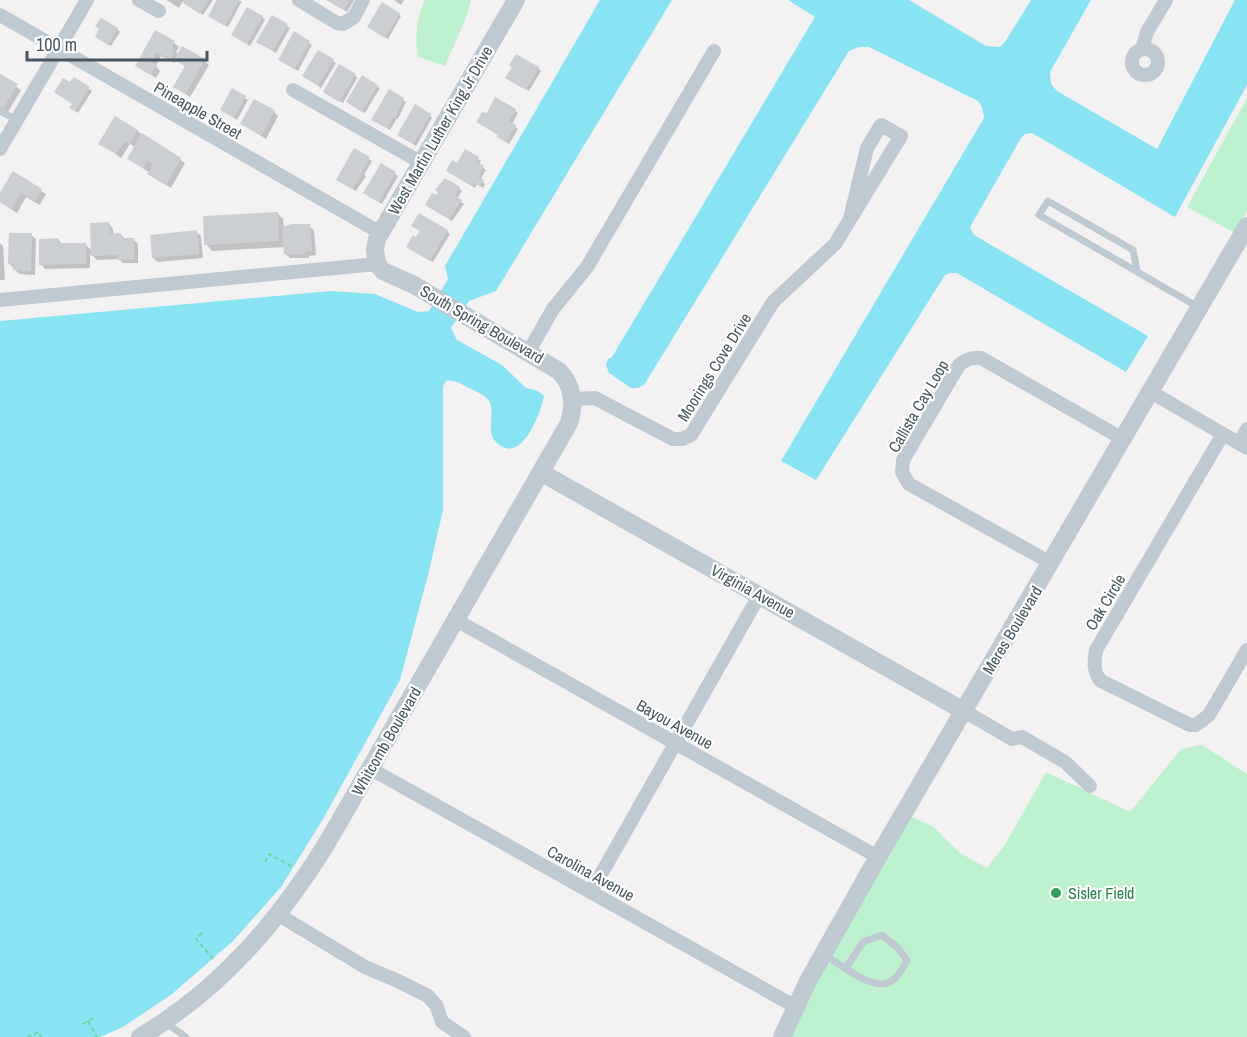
<svg xmlns="http://www.w3.org/2000/svg" width="1247" height="1037" font-family="'Archivo Narrow',sans-serif">
	<style>
		.green { fill: #bef2ce }
		.water { fill: #88e4f2 }
		.shadow { fill: #0003 }
		.building { fill: #cbced3 }
		.lines { fill: none; stroke-linecap: round; stroke-linejoin: round }
		.path { stroke: #73d39d; stroke-width: 2; stroke-dasharray: 4.5 3; stroke-linecap: butt }
		.service { stroke: #bec9d1; stroke-width: 7 }
		.minor { stroke: #bec9d1; stroke-width: 14 }
		.tertiary { stroke: #bec9d1; stroke-width: 18 }
		.leisure-dot { fill: #2e9e5b; stroke: #fff; stroke-width: 2 }
		.labels { text-anchor: middle; stroke-width: 4.5; stroke-linejoin: round; paint-order: stroke }
		.street-label { font-size: 16px; fill: #475660; stroke: #fff }
		.leisure-label { font-size: 16px; fill: #27864d; stroke: #fff; text-anchor: start }
	</style>
	<rect width="100%" height="100%" fill="#f3f1f1"/>
	<path class="green" d="M425 0H471L466 18 445 66 418 57C415 37 416 19 425 0Z
		M1247 98V211L1235 233 1187 207Z
		M1202 745 1247 774V1037H790L814 984 910 816 932 826 960 853 987 868 1006 843 1046 772 1130 812 1181 749Z"/>
	<path class="water" d="M600 0H672L496 291 469 301 451 328 457 340 502 365 526 388 538 391 544 396C541 413 521 466 497 443 485 432 495 416 490 403 487 395 475 391 467 387 460 383 455 380 446 381L443 386V510L428 575 400 680 323 819 281 887 233 941 172 994 123 1027 100 1037H0V321L331 291 375 294 418 312 429 311 448 279 445 266Z
		M788 0H909L986 46 1000 47 1005 42 1031 0H1091L1050 72 1051 84 1057 91 1157 149 1235 0H1247V85L1175 217 1032 133 1025 134 1021 138 970 227 974 235 1148 336 1126 372 957 273H950L945 275 816 480 781 461 984 118 982 107 978 101 869 47C861 46 856 47 849 51L644 385 638 388H631L609 373 606 365 608 359 612 357 815 17Z"/>
	<path class="shadow" d="M167 0H213L203 15 183 1 179 8Z
		M218 0 242 1 228 27 209 16Z
		M327 0H354L347 12Z
		M394 0H404L401 5Z
		M399 14 401 16 388 39 372 29Z
		M262 17 265 20 250 46 233 35Z
		M273 17 290 28 276 53 261 44Z
		M117 29 120 32 111 46 99 39Z
		M155 32 174 43 179 47 176 52 179 55 204 60 209 65 190 97 175 87 186 67 176 60 175 63 161 56 156 66 160 71 156 78 137 66Z
		M294 33 312 45 298 71 283 62Z
		M319 52 336 63 321 88 304 76Z
		M513 67 538 68 541 71 529 91 510 81Z
		M355 75 357 78 343 103 327 94Z
		M0 76 21 90 8 112 0 107Z
		M377 86 380 88 365 113 351 105Z
		M89 89 92 91 78 113 71 108Z
		M232 90 248 100 237 120 222 110Z
		M495 99 518 113 512 124 518 129 509 144 501 139 488 114Z
		M403 100 406 102 398 119 397 118 390 130 376 122Z
		M274 112 278 116 266 139 242 124Z
		M430 115 432 118 416 146 402 137Z
		M137 131 185 163 171 188 154 178 150 173 129 159 136 148 130 144 121 158 100 143Z
		M355 150 372 161 364 175 366 176 356 191 341 182Z
		M478 159 481 161 479 164 486 170 480 180 485 184 483 188 477 184 475 188 447 171Z
		M381 165 398 176 382 204 368 196Z
		M13 173 46 194 40 205 26 197 17 213 0 202V195Z
		M459 188 462 191 457 199 464 204 452 221 429 207 436 198Z
		M277 213 283 219 284 228 309 226 314 230 316 255 309 256V258H290L286 254 285 247 212 251 206 244Z
		M109 224 113 229 114 235H121L126 240 133 239 138 244V263H123L119 259 97 260 90 253V268L45 269 41 264 59 240 63 245 85 244 93 252Z
		M447 231 450 234 433 262 411 249 417 239Z
		M196 232 201 236 203 258 158 262 153 258Z
		M31 235 36 239 35 275 19 274 9 263Z
		M0 243 3 246 5 280H0Z"/>
	<path class="building" d="M185 0H208L200 14 183 3Z
		M217 0H239L225 26 208 16Z
		M326 0H350L344 10Z
		M382 2 400 13 385 38 367 27Z
		M247 7 263 16 247 44 231 35Z
		M272 15 288 24 273 51 256 42Z
		M101 18 118 28 108 45 95 37 99 29 95 26Z
		M155 30 175 41 172 48 175 50 170 60 156 52 151 62 157 65 151 75 135 66Z
		M294 31 310 41 295 69 278 60Z
		M182 46 205 59 186 94 173 87 185 66 174 60Z
		M318 50 334 59 318 86 302 76Z
		M516 54 539 67 526 90 505 78 512 67 509 65Z
		M339 64 356 74 339 102 323 92Z
		M0 74 18 84 3 109 0 107Z
		M362 75 378 85 362 112 346 102Z
		M74 77 90 87 75 111 69 108 72 104 54 92 63 78 70 82Z
		M232 88 246 96 234 118 220 110Z
		M389 89 404 98 395 118 394 117 387 128 371 120Z
		M495 97 516 109 509 121 516 125 506 142 497 137 498 135 476 122 482 112 487 113Z
		M254 99 275 110 262 135 240 124Z
		M415 104 431 114 413 144 397 135Z
		M115 116 138 130 129 144 125 141 116 154 98 144Z
		M142 133 181 158 166 185 147 174 153 164 147 160 143 168 127 159Z
		M354 148 370 157 362 171 364 172 352 189 336 180Z
		M465 149 479 157 477 161 484 166 478 177 484 180 480 186 474 183 472 186 446 171 452 160 457 163Z
		M381 163 396 172 379 202 363 193Z
		M13 171 42 189 35 201 21 193 12 209 0 202V192Z
		M445 178 460 187 455 196 462 200 449 219 425 205 432 193 436 195 438 192 435 190Z
		M278 212 279 241 204 245 203 216Z
		M419 213 448 230 430 261 406 247 413 235 416 237 420 231 411 226Z
		M109 222 110 234 121 233 122 238H134V259L117 260V255L91 256 90 223Z
		M292 224H310L312 251 305 252V254H284L282 227Z
		M197 230 199 254 152 258 150 235Z
		M9 233H32L31 271 13 270V264H8Z
		M59 238V243H86V264L39 265V239Z"/>
	<g class="lines">
		<path class="path" d="M265 862 269 854 293 867
			M202 933 196 939 215 961
			M88 1021 97 1037
			M83 1024 93 1018
			M27 1037 39 1032 41 1037"/>
		<path class="service" d="M0 111 17 120
			M1137 271 1133 250 1048 201 1039 215 1198 307
			M825 955C841 965 875 994 893 980 900 975 903 967 907 960L897 947 882 935 863 942 846 968
			M166 1023 186 1037"/>
		<path class="minor" d="M139 0 159 11
			M299 0 337 23 343 24 354 17 363 0
			M0 15 381 233
			M1142 49 1147 32 1166 0
			M1132 62a13 13 0 1 1 26 0a13 13 0 1 1-26 0Z
			M293 90 422 163
			M0 149 87 0
			M0 300 377 264
			M529 351 553 309 587 267 714 51
			M1151 392 1247 448
			M572 399 595 398 673 439H682L691 435 773 302 835 244 901 136 881 125 867 148 850 219
			M1223 434 1096 650C1094 662 1093 672 1101 681L1190 725H1196L1209 715 1247 650
			M1239 443 1247 429
			M1051 563 909 484 902 472 903 460 959 365C966 359 972 357 981 358L1123 439
			M456 620 878 857
			M964 711 1012 739 1022 737 1065 762 1090 786
			M371 769 796 1007
			M591 892 760 594
			M279 915 365 967 398 981 428 996 436 1005 442 1022 464 1037"/>
		<path class="tertiary" d="M542 473 964 711
			M140 1037C221 989 278 922 327 843L569 423C575 405 573 385 559 371L414 285 383 271 377 264 375 249 377 239 516 0
			M782 1037 808 981 878 857 1247 226"/>
	</g>
	<circle class="leisure-dot" cx="1056" cy="893" r="6"/>
	<g class="labels">
		<g class="street-label">
			<text transform="translate(198 110) rotate(30)" y="6">Pineapple Street</text>
			<text transform="translate(440 130) rotate(-60)" y="6">West Martin Luther King Jr Drive</text>
			<text transform="translate(482 324) rotate(30)" y="6">South Spring Boulevard</text>
			<text transform="translate(714 367) rotate(-58)" y="6">Moorings Cove Drive</text>
			<text transform="translate(918 406) rotate(-60)" y="6">Callista Cay Loop</text>
			<text transform="translate(753 591) rotate(29)" y="6">Virginia Avenue</text>
			<text transform="translate(1105 602) rotate(-59)" y="6">Oak Circle</text>
			<text transform="translate(1012 630) rotate(-59)" y="6">Meres Boulevard</text>
			<text transform="translate(675 724) rotate(29)" y="6">Bayou Avenue</text>
			<text transform="translate(386 741) rotate(-60)" y="6">Whitcomb Boulevard</text>
			<text transform="translate(591 873) rotate(29)" y="6">Carolina Avenue</text>
		</g>
		<g class="leisure-label">
			<text x="1068" y="899">Sisler Field</text>
		</g>
	</g>
	<path d="M27 51v9h180v-9" fill="none" stroke="#475660" stroke-width="3"/>
	<text x="36" y="51" font-size="18" fill="#475660" stroke="#ffffff" stroke-width="4.5" paint-order="stroke">100 m</text>
</svg>
